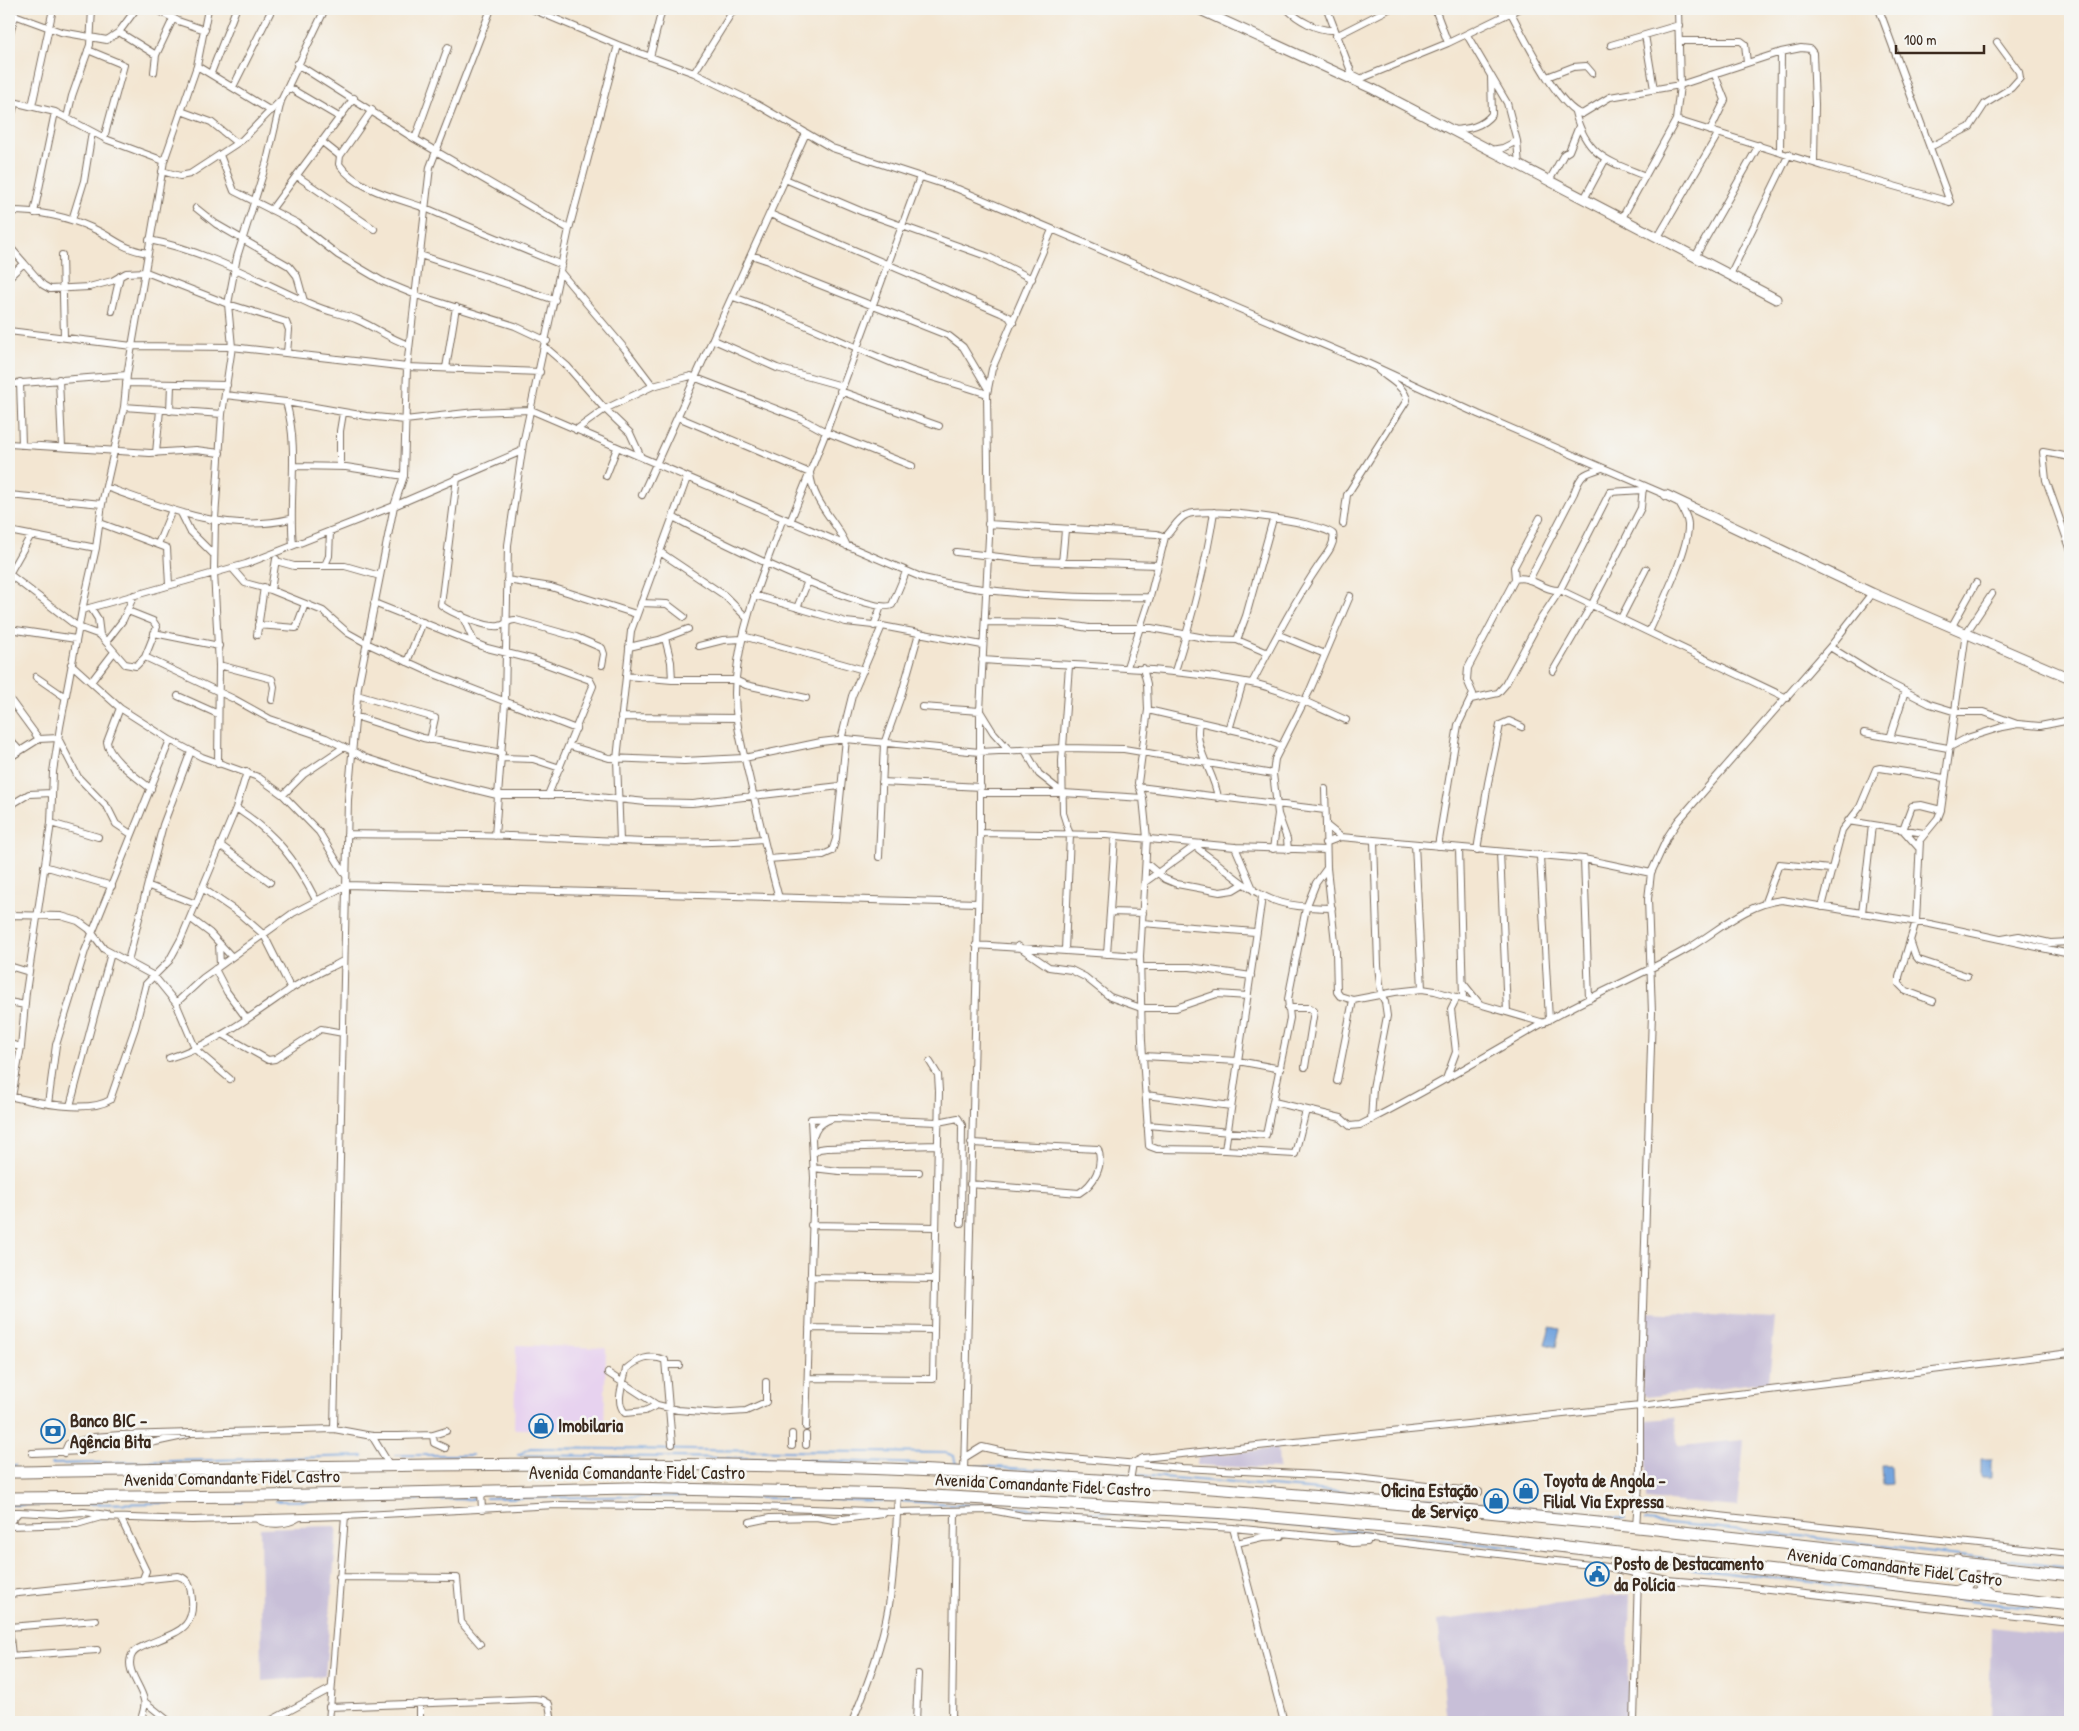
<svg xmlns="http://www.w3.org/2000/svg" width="2079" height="1731" font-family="'Patrick Hand',sans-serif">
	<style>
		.built { fill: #e7d2ef }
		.industrial { fill: #c8bfd8 }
		.water { fill: #73a4de; stroke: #57677e }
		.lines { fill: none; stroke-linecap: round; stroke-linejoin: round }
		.stream { stroke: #73a4de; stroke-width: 2 }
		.street-casing { stroke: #7b6c5d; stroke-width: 8 }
		.secondary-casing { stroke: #7b6c5d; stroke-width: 11 }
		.highway-casing { stroke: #7b6c5d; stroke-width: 13 }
		.street { stroke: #fff; stroke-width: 6 }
		.secondary { stroke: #fff; stroke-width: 9 }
		.highway { stroke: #fff; stroke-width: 11 }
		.labels { text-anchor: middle; stroke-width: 5; stroke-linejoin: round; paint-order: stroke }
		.poi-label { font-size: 18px; font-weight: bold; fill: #3b2a1e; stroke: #f6f6f2; text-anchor: start }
		.street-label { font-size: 18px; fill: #3b2a1e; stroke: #f6f6f2 }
	</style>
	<rect width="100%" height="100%" fill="#f6f6f2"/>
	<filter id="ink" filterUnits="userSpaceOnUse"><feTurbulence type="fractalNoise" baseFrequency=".02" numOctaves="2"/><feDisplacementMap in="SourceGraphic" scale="10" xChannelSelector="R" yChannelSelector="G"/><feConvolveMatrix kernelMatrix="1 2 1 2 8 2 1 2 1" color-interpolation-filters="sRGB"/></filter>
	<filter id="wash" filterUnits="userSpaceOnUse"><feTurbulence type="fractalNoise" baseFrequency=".0096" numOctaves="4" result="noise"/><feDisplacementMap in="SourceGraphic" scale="20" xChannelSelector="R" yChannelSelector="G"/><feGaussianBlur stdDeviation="1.12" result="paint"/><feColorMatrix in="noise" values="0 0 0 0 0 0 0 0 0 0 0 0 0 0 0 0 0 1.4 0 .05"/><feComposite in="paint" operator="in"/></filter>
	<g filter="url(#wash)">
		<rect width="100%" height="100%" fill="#f3e6d2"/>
		<path class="built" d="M516 1345 606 1348 604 1430 514 1429Z"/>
		<path class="industrial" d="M1645 1312 1775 1318 1769 1381 1647 1397 1642 1393Z
			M1675 1418 1677 1443 1680 1446 1744 1440 1738 1507 1646 1499V1420Z
			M1278 1448 1279 1469 1197 1465 1198 1457Z
			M334 1526 337 1530 325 1676 262 1681 260 1528Z
			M1630 1594 1626 1722H1447L1437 1621Z
			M1992 1627 2070 1636V1722H1990Z"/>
		<path class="water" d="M1550 1327 1560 1329 1556 1347 1545 1344Z
			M1981 1459H1992V1478H1981Z
			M1881 1466H1891L1892 1484 1882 1485Z"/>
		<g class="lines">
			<path class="stream" d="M395 1455H472
				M518 1455 530 1448 946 1453 954 1456 956 1465
				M518 1455 737 1458 959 1465
				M52 1464 363 1456
				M9 1465H15
				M975 1466 1126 1474
				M1137 1475 1489 1504
				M486 1498 689 1496 893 1501
				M275 1501 475 1499
				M901 1501 1259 1522 1532 1549
				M9 1505 243 1502
				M1501 1505 1564 1512
				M1579 1514 1625 1519
				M1646 1521 1774 1533 2070 1568
				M1660 1564 2070 1613"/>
		</g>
	</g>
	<g filter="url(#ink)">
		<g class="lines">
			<g class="street-casing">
				<path id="street" d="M156 9 178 21 205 30
					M532 9 618 45 694 73 753 102 832 148 958 189 1369 364 1478 414 1666 495
					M1287 9C1298 20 1317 31 1334 30
					M1327 9 1352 74 1360 78
					M1435 9 1448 43
					M1501 9 1504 16
					M1879 9 1950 202
					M9 13 61 32 107 40 119 32 136 9
					M1511 13C1523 35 1559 109 1582 114L1610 97 1680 85 1781 52 1801 48 1810 49 1813 53 1815 104 1814 162
					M119 32 156 55
					M1467 35 1507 103 1517 141 1519 165
					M1336 36 1389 9
					M9 37 15 16
					M1679 41H1741L1745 44 1747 63
					M1611 45 1645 35
					M88 50 124 65 104 138
					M650 57 662 9
					M297 64 415 139 569 229
					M197 66 271 111
					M154 72 156 55 173 19
					M211 73 236 9
					M694 73 734 9
					M1547 77 1573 67 1586 66 1592 73
					M1355 81 1448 43 1518 9
					M233 87 272 9
					M288 87 339 117
					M1654 89 1645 35 1679 25
					M9 101 55 112 108 140 164 161
					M32 106 53 9
					M372 110 340 156 339 164C357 191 402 199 430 210 474 229 518 247 562 265
					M181 111 211 122 237 143
					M1575 112C1586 156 1608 161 1645 176
					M67 118 72 96 90 45 92 9
					M1676 120 1823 166 1950 202
					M9 124 15 103
					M1453 130C1468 129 1482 127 1492 114L1491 77
					M1710 131 1725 100 1715 75
					M415 139 448 47
					M321 141 340 156
					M1930 147 1970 127 1985 104 2011 88 2020 78 2019 72 1997 42
					M1491 150 1503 148 1517 141
					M1780 151 1781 52
					M220 155 234 191 297 223 338 255 382 281 416 295 515 326 547 341
					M162 171 180 176 190 174 242 140 280 101
					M297 176 374 229
					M785 179 863 212 989 257 1032 279
					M1549 181 1564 154 1569 151 1579 126
					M1584 199 1605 160
					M196 208 216 224 289 266 297 276 304 301
					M271 210 354 98
					M9 211C37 211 66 216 92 228 115 238 119 248 148 253
					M34 213 55 112
					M770 214 1001 313 1009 317 1013 323
					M1622 218 1676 120 1680 85 1678 9
					M72 220 84 181 92 132
					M1658 237 1718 134
					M149 240C208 251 260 282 315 306 329 312 344 314 358 320 376 328 390 339 409 345
					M9 246 24 263
					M62 255 64 337
					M420 255 555 300
					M751 255 769 261 795 275 949 336 963 347 988 389
					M1695 257 1759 145
					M561 273 625 349 653 386
					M1730 275 1789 154
					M9 277 24 263 43 285 50 289 89 287 112 281 126 273 146 272 228 304 286 322 289 330 287 353
					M733 297C794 317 850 347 910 370 936 379 962 385 987 394
					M112 311 120 276
					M9 331 132 346 232 347 407 367 540 372
					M714 340 777 368 842 386
					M545 347 567 366 605 409 630 433 641 457
					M446 368 456 307
					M59 379 62 447
					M20 382 22 445
					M126 383 227 385
					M9 384 127 375
					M840 391 939 426
					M225 395 286 402 366 416 405 420 475 412 531 410 923 578C997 596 1073 598 1150 597
					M286 402C300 451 288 496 293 545
					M124 407 222 414
					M170 411 171 385
					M678 417 810 473C813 504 836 520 847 546
					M576 430 605 409 653 386 691 376 802 419 826 432 912 466
					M9 444 150 453 196 450 220 453
					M156 453 160 410
					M2070 457 2043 452 2046 480 2070 548
					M294 466 346 467 404 476
					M340 467V431L343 413
					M606 476 617 448
					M457 478 441 605C451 613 486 628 499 626 506 625 509 619 516 620L576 637 602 648 604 654 602 665
					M106 487C164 508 228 534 290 519
					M9 495 102 504
					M642 495 806 133
					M181 513 190 531 214 555
					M673 517C700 532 872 618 892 605L906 572
					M790 522 826 432 920 177
					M100 523 167 548 169 585
					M988 524 1157 534 1165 537 1150 597 1127 667
					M1343 524 1347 495 1407 400C1405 387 1389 379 1379 371
					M9 531 96 548
					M31 535 9 574 78 627 100 635 125 664 136 666 145 657 157 627 153 621 128 611
					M1165 537C1172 531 1177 519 1186 515 1204 506 1317 521 1333 534 1336 545 1324 557 1319 565 1294 602 1273 643 1252 683
					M158 544 172 510
					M660 552 724 595 747 618
					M956 552 1034 561 1158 565
					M276 561 294 566H345L380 576
					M1062 563 1065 530
					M325 565 329 556 330 531
					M232 568 245 583 271 590 323 611 348 633 366 643 434 674 576 729
					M1515 579 1514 567 1540 518
					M507 580 551 587 636 614
					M1529 580 1574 493C1581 474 1583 474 1602 468
					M271 590 276 559
					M754 595 846 622 882 626 982 645
					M374 603 487 648 535 660 590 680 593 686 548 795
					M641 603 667 604 684 617
					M91 608 98 619 100 635
					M797 608 808 581
					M82 610 246 564 394 506 522 451
					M462 615 474 642
					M1621 618 1646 569
					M985 622 1057 623 1089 628H1151L1210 639 1237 640 1268 653
					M258 625 296 628 305 604
					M874 626 881 606
					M1952 626 1976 583
					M9 629 76 639
					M1649 632C1660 607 1689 550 1688 525 1688 517 1682 508 1677 500
					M154 633 219 646
					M257 635 264 587
					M1279 635 1325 654
					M743 636 864 670
					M665 638 671 662 672 680
					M1237 640 1246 616 1273 519
					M106 642 123 620 134 595
					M699 646 723 640 742 639
					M629 647 659 640 688 629
					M1830 647 1883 680 1930 704 1956 712H1984L2017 724
					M145 657 234 699 270 719 326 738 366 758 431 779 497 795H579L646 802 692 803 840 786
					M982 660C1072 666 1162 666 1251 683 1283 689 1316 707 1346 720
					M407 662 423 622
					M71 664 120 708 170 740 202 757 258 777 283 795 319 832 346 876
					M219 665 272 679 274 687 272 700
					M1143 668 1147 684 1148 710 1138 783 1143 798 1147 838 1140 956 1142 1041 1149 1146 1157 1149 1225 1150 1295 1154 1306 1110
					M1175 671C1191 621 1206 564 1214 512
					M1553 671 1592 604 1641 508 1643 486
					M626 676 672 680H735L746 685 806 698
					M36 677 65 697
					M91 682 114 652
					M357 695 435 718 430 740
					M178 696 218 714
					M9 698 39 739
					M1471 699 1498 693 1505 685 1540 620 1560 590 1610 492 1643 490
					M922 707 980 711 993 732 1010 751
					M120 708 107 742C108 758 139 779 151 789
					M1148 710 1251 734 1281 746
					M355 716 423 738 502 753
					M621 717 737 718
					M1199 723C1193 749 1215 773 1218 798
					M1229 730 1243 682
					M1864 733 1948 748 1967 738 2002 727 2018 724 2040 726 2070 720
					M1890 738 1905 691
					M9 739 20 751
					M841 740 852 696 882 626
					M570 746 609 758 684 761 744 758 821 742 846 739 979 752 1063 748 1124 749 1273 774
					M1025 750 1039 774 1063 793
					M9 758 39 739 58 738 78 777 108 808 116 824 131 834
					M501 758 533 759 560 768
					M218 764 219 665 214 572 215 519 222 414 232 347 228 304 237 257 267 161 281 101 325 9
					M882 782 981 787
					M1139 787 1325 810
					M1325 789 1326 825 1341 837
					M981 793H1063L1143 798
					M283 795 304 774 344 747
					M9 806 29 794 52 793
					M236 808C276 834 295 859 316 900
					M1278 814 1287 839 1288 850
					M1848 821 1924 833
					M51 823 98 837
					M1326 825 1327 868 1336 952 1337 992 1340 996 1353 1000 1395 992 1422 989 1435 991 1544 1023
					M980 833 1106 835 1235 847 1326 850
					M347 834C402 835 457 834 511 836 595 839 679 847 762 839
					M495 836 505 703 508 545 523 444 569 229 618 45
					M1115 836 1110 912 1143 913
					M620 841 617 759 631 631 687 478
					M1192 843C1200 852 1213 859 1222 867 1264 901 1278 907 1332 908
					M1325 843 1341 837 1584 859 1651 873
					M1415 844 1422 989
					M220 845 270 882
					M1438 846 1458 725 1473 694 1467 680 1468 668 1515 579C1531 574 1544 592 1560 590L1787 698
					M1235 847 1254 891
					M1459 848 1463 999
					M1919 848 1903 830 1912 806 1921 805 1941 810
					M1273 849 1278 814 1273 774 1275 759 1310 690 1350 596
					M1477 850 1488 783 1500 725 1509 721 1522 727
					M1500 852 1507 1012
					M1540 856 1549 1020
					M879 857 884 744 901 696 919 633
					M768 859 823 855 832 851 836 839 846 739
					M1584 859 1589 999
					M1146 863 1165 879 1177 884 1220 892 1233 890 1243 884
					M44 866 112 886
					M1145 882 1195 846
					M149 886 196 904
					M202 888 240 914 264 935 291 989
					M779 898C767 856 758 814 748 772 741 743 732 709 736 678 741 622 764 571 783 518
					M1765 902 1779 864 1830 869
					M1822 907 1842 830 1860 807 1876 769 1880 768 1944 778
					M1862 913 1872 825
					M9 915 61 916 78 921 89 929 104 949 154 976 176 1003 196 1050 230 1079
					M190 918 210 933 231 956
					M1142 923 1255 932
					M9 928 11 915
					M2002 939 2019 936 2050 943 2070 942
					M1910 940 1915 955 1919 960 1967 976
					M219 943 220 965
					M976 945 1140 956
					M1018 946 1049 967 1071 970 1085 977 1110 997 1141 1008H1176L1217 994 1248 996
					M1065 950 1070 835 1063 813 1062 761 1069 666
					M1107 954 1110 912
					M128 961 163 825 191 751
					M9 966 29 972
					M1140 967H1190L1251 976
					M215 969 227 992 247 1019
					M1463 983 1479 1003
					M1933 1001 1906 991 1899 984V977L1916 921 1920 840 1938 818 1941 810 1966 633 1992 594
					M9 1002 25 1005
					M176 1003 203 978 293 913 347 885 978 903
					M1288 1008H1310L1314 1011 1305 1067
					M224 1035 268 1060 275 1059 321 1029 343 1033
					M9 1044 21 1047
					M1143 1056 1238 1061 1281 1069
					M169 1058C215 1044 250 1017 289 990 306 979 326 970 343 961
					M1446 1079 1456 1052 1451 1009 1457 997
					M1337 1081 1353 1000
					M1146 1095 1231 1106
					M9 1096C34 1102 88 1114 110 1100L135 1028 146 984 169 961 181 939 236 808 247 772
					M12 1097 21 1047 26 992 51 823 53 772 60 727 82 610 96 548 102 504 124 407 127 375 164 161 197 66 208 9
					M1274 1102 1341 1118 1350 1126 1360 1125C1425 1093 1487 1055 1550 1019 1595 994 1644 974 1689 948 1719 930 1746 904 1782 900L1930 924 2070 954
					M48 1104 56 1045 85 951 170 740
					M70 1106 111 953
					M1371 1120 1373 1088 1387 1016 1385 1002 1381 994 1378 965 1374 841
					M1147 1125 1266 1135 1290 1018 1288 999 1306 908 1316 883 1327 868
					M814 1135C817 1125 825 1121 834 1118L938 1122 958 1118 962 1125 961 1223
					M1225 1150 1262 897
					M813 1154 819 1149 827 1148 938 1145
					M813 1168 839 1171 919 1172
					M970 1184 1079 1193C1094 1184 1104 1166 1098 1149L971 1143
					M811 1225 936 1227
					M810 1277 935 1279
					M809 1328 934 1330
					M666 1365H679
					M608 1373 657 1405 678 1410 716 1413 746 1411 766 1402V1382
					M808 1378 933 1379 939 1091 938 1075 930 1062
					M657 1405 645 1411 625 1413C614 1401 624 1382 626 1369 638 1359 650 1354 665 1360L672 1444
					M806 1427 814 1178 811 1119 834 1118
					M334 1429 348 800 358 687 394 506 404 476 407 367 430 167 491 9
					M433 1435 434 1443 445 1448
					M372 1436 389 1464
					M82 1442 141 1445 188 1435
					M806 1445V1435
					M792 1446V1434
					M32 1453 84 1451 101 1445
					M64 1453 68 1444 94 1437 120 1435 334 1429 372 1436H398L433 1435 446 1431
					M964 1458 982 1447 1004 1452 1182 1468 1340 1476 1479 1492
					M1133 1463 1143 1458 1640 1406 2070 1353
					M964 1472 980 833V711L989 537 987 394 992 369 1052 230
					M1130 1481 1133 1463
					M481 1491 482 1510
					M1637 1507 2070 1554
					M9 1512H19
					M119 1518 121 1519 146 1571 142 1581
					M257 1519C268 1526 287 1525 298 1518
					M750 1522 770 1518 816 1517 834 1520 883 1514
					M9 1523 19 1512 58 1514 84 1512 107 1515
					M9 1526 77 1524 101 1517 192 1520 345 1516 556 1505 755 1507 897 1512 991 1510 1023 1516 1233 1528 1331 1538 1355 1537 1607 1567 1667 1580 1751 1587 2070 1623
					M1636 1527 1640 1469V1406L1652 1013 1648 899 1651 873 1668 836 1678 821 1830 647 1872 593
					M1233 1528 1284 1722
					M1340 1540 1352 1543 1367 1542
					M1237 1543 1262 1537 1281 1536
					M339 1577 457 1578 461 1622 480 1644
					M9 1594 178 1576C186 1578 190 1584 191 1592 198 1631 175 1632 146 1645 140 1648 133 1650 131 1657 126 1671 141 1686 144 1700 146 1706 142 1716 140 1722
					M9 1627 96 1620
					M9 1627 12 1656
					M9 1656 97 1650
					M145 1702 170 1722
					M420 1703V1722
					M329 1707 535 1699 542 1700 549 1704 552 1722
					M268 1722 330 1689
					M329 1722 345 1516
					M852 1722C868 1685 882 1645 889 1605 895 1568 896 1531 898 1494
					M916 1722 918 1674
					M952 1722 955 1512
					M1634 1722 1638 1574"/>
			</g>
			<g class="secondary-casing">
				<path id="secondary" d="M1198 9 1373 89 1776 299
					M1666 495 1872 593 2070 678"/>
			</g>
			<g class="highway-casing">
				<path id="highway" d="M9 1472C310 1467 611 1458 912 1470 1158 1480 1402 1503 1647 1528 1788 1543 1929 1558 2070 1575
					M9 1498 263 1496 629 1488 898 1494 1228 1513 1428 1531 2070 1605
					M1618 1553 1630 1562 1638 1574 1645 1564 1660 1557
					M1954 1592C1966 1590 1972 1582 1969 1570L1958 1561
					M1992 1596 1983 1589C1979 1577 1984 1569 1995 1566"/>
			</g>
			<use href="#street" class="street"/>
			<use href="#secondary" class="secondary"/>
			<use href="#highway" class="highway"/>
		</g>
	</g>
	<defs>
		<g id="shop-ring" transform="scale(1.25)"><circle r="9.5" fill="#f6f6f2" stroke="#1f6fb2" stroke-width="1.5"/><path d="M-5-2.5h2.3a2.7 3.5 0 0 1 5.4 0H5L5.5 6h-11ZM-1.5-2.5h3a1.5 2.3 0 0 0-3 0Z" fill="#1f6fb2"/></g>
		<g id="bank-ring" transform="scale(1.25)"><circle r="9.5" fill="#f6f6f2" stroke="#1f6fb2" stroke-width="1.5"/><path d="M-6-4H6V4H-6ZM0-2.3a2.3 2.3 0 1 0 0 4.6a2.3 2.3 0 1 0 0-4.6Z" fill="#1f6fb2"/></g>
		<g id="civic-ring" transform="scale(1.25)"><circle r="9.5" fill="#f6f6f2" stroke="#1f6fb2" stroke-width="1.5"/><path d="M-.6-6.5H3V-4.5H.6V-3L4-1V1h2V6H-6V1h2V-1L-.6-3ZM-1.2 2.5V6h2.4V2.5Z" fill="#1f6fb2"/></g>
	</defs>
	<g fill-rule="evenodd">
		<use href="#shop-ring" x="541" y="1426"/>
		<use href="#bank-ring" x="53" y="1431"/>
		<use href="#shop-ring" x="1526" y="1491"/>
		<use href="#shop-ring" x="1496" y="1501"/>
		<use href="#civic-ring" x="1597" y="1574"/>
	</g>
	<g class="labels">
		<g class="poi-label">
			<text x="70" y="1427">Banco BIC -<tspan x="70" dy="21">Agência Bita</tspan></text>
			<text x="558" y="1432">Imobilaria</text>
			<text x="1544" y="1487">Toyota de Angola -<tspan x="1544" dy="21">Filial Via Expressa</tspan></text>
			<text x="1478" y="1497" text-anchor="end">Oficina Estação<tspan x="1478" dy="21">de Serviço</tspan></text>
			<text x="1614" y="1570">Posto de Destacamento<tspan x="1614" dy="21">da Polícia</tspan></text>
		</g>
		<g class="street-label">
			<text x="637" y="1479">Avenida Comandante Fidel Castro</text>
			<text transform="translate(232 1478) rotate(-1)" y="6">Avenida Comandante Fidel Castro</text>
			<text transform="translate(1043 1485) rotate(3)" y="6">Avenida Comandante Fidel Castro</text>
			<text transform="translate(1895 1567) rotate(7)" y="6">Avenida Comandante Fidel Castro</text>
		</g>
	</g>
	<rect width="2079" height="1731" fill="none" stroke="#f6f6f2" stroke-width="30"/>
	<path d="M1896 45v8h88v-8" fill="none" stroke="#3b2a1e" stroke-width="2.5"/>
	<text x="1904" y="45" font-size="15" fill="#3b2a1e" stroke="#f6f6f2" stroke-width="4" paint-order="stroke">100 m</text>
</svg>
